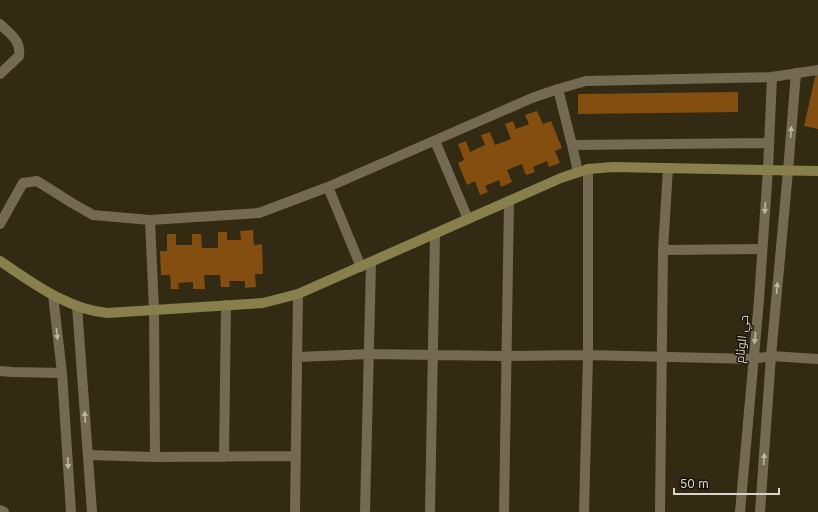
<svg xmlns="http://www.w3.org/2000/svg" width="818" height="512" font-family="Inter,Cairo,sans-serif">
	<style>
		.building { fill: #834e10 }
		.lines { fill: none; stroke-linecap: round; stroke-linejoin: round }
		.minor { stroke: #746951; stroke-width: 10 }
		.tertiary { stroke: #746951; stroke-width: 10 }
		.secondary { stroke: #87804d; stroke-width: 10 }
		.oneway { fill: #bcb5a4 }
		.labels { text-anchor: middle; stroke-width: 3; stroke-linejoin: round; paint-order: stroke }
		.street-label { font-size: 12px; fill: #dbd5c8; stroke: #171309 }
	</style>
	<rect width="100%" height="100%" fill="#332a13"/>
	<path class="building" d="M816 73H818V129L804 126Z
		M738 92V112L578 114V94Z
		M537 111 543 124 551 121 562 148 555 151 560 163 549 167 547 161 533 167 535 172 526 175 522 164 507 170 512 182 501 187 499 180 485 186 488 192 480 195 475 181 467 185 458 163 464 160 458 144 466 141 470 152 485 145 481 135 490 132 495 145 511 139 505 124 513 121 516 129 529 124 525 115Z
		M253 230 254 245 262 244 263 274H255L256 287 245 288V281H229L230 287H221L220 275H204L205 289H193V282L178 283 179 289H171L170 275H161L160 251H167V234H176V245H192V234H201L202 248H218V232H227V240H241L240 231Z"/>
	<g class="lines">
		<path class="minor" d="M0 24C11 35 21 40 19 56L0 74
			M558 89 572 145 578 172
			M435 141 468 219
			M572 145 769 143
			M768 169 772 77
			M788 171 796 73
			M328 187 361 267
			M150 220 154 310 155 457
			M0 224 23 183 37 181 72 203 93 215 150 220 259 213 328 187 532 98 558 89 586 81 772 77 818 70
			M663 250 762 249
			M298 357 369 354 506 356 588 355 753 359 771 356 818 359
			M0 371 12 372 62 373
			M88 455 155 457 295 456
			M224 457 226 305
			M0 510 4 512
			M295 512 298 294
			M365 512 371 263
			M430 512 435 234
			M504 512 509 201
			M584 512 588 355V169
			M660 512 663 250 668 168"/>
		<path class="tertiary" d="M53 295 62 373 71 512
			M77 306 92 512
			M740 512 759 300 768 169
			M760 512 771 356 788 171"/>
		<path class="secondary" d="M0 261C33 283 67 309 107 313L263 303 298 294 561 178 588 169 613 167 818 171"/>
	</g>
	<defs><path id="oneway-solid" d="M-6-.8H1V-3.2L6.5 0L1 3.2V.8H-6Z"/></defs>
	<g class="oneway">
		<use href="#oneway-solid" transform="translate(791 132) rotate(-85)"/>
		<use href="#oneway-solid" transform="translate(765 208) rotate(94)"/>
		<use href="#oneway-solid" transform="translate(777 288) rotate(-85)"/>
		<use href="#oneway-solid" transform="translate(57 334) rotate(84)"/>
		<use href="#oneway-solid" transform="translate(755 338) rotate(96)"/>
		<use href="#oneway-solid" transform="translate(85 417) rotate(-94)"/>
		<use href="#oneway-solid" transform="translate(764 459) rotate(-86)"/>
		<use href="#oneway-solid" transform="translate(68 463) rotate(86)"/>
	</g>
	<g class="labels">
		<g class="street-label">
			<text transform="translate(742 339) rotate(-84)" y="4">حي الوئام</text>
		</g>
	</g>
	<path d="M674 488v6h105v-6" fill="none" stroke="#dbd5c8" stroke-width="2"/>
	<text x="680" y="488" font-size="12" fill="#dbd5c8" stroke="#171309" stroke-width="3" paint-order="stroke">50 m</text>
</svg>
